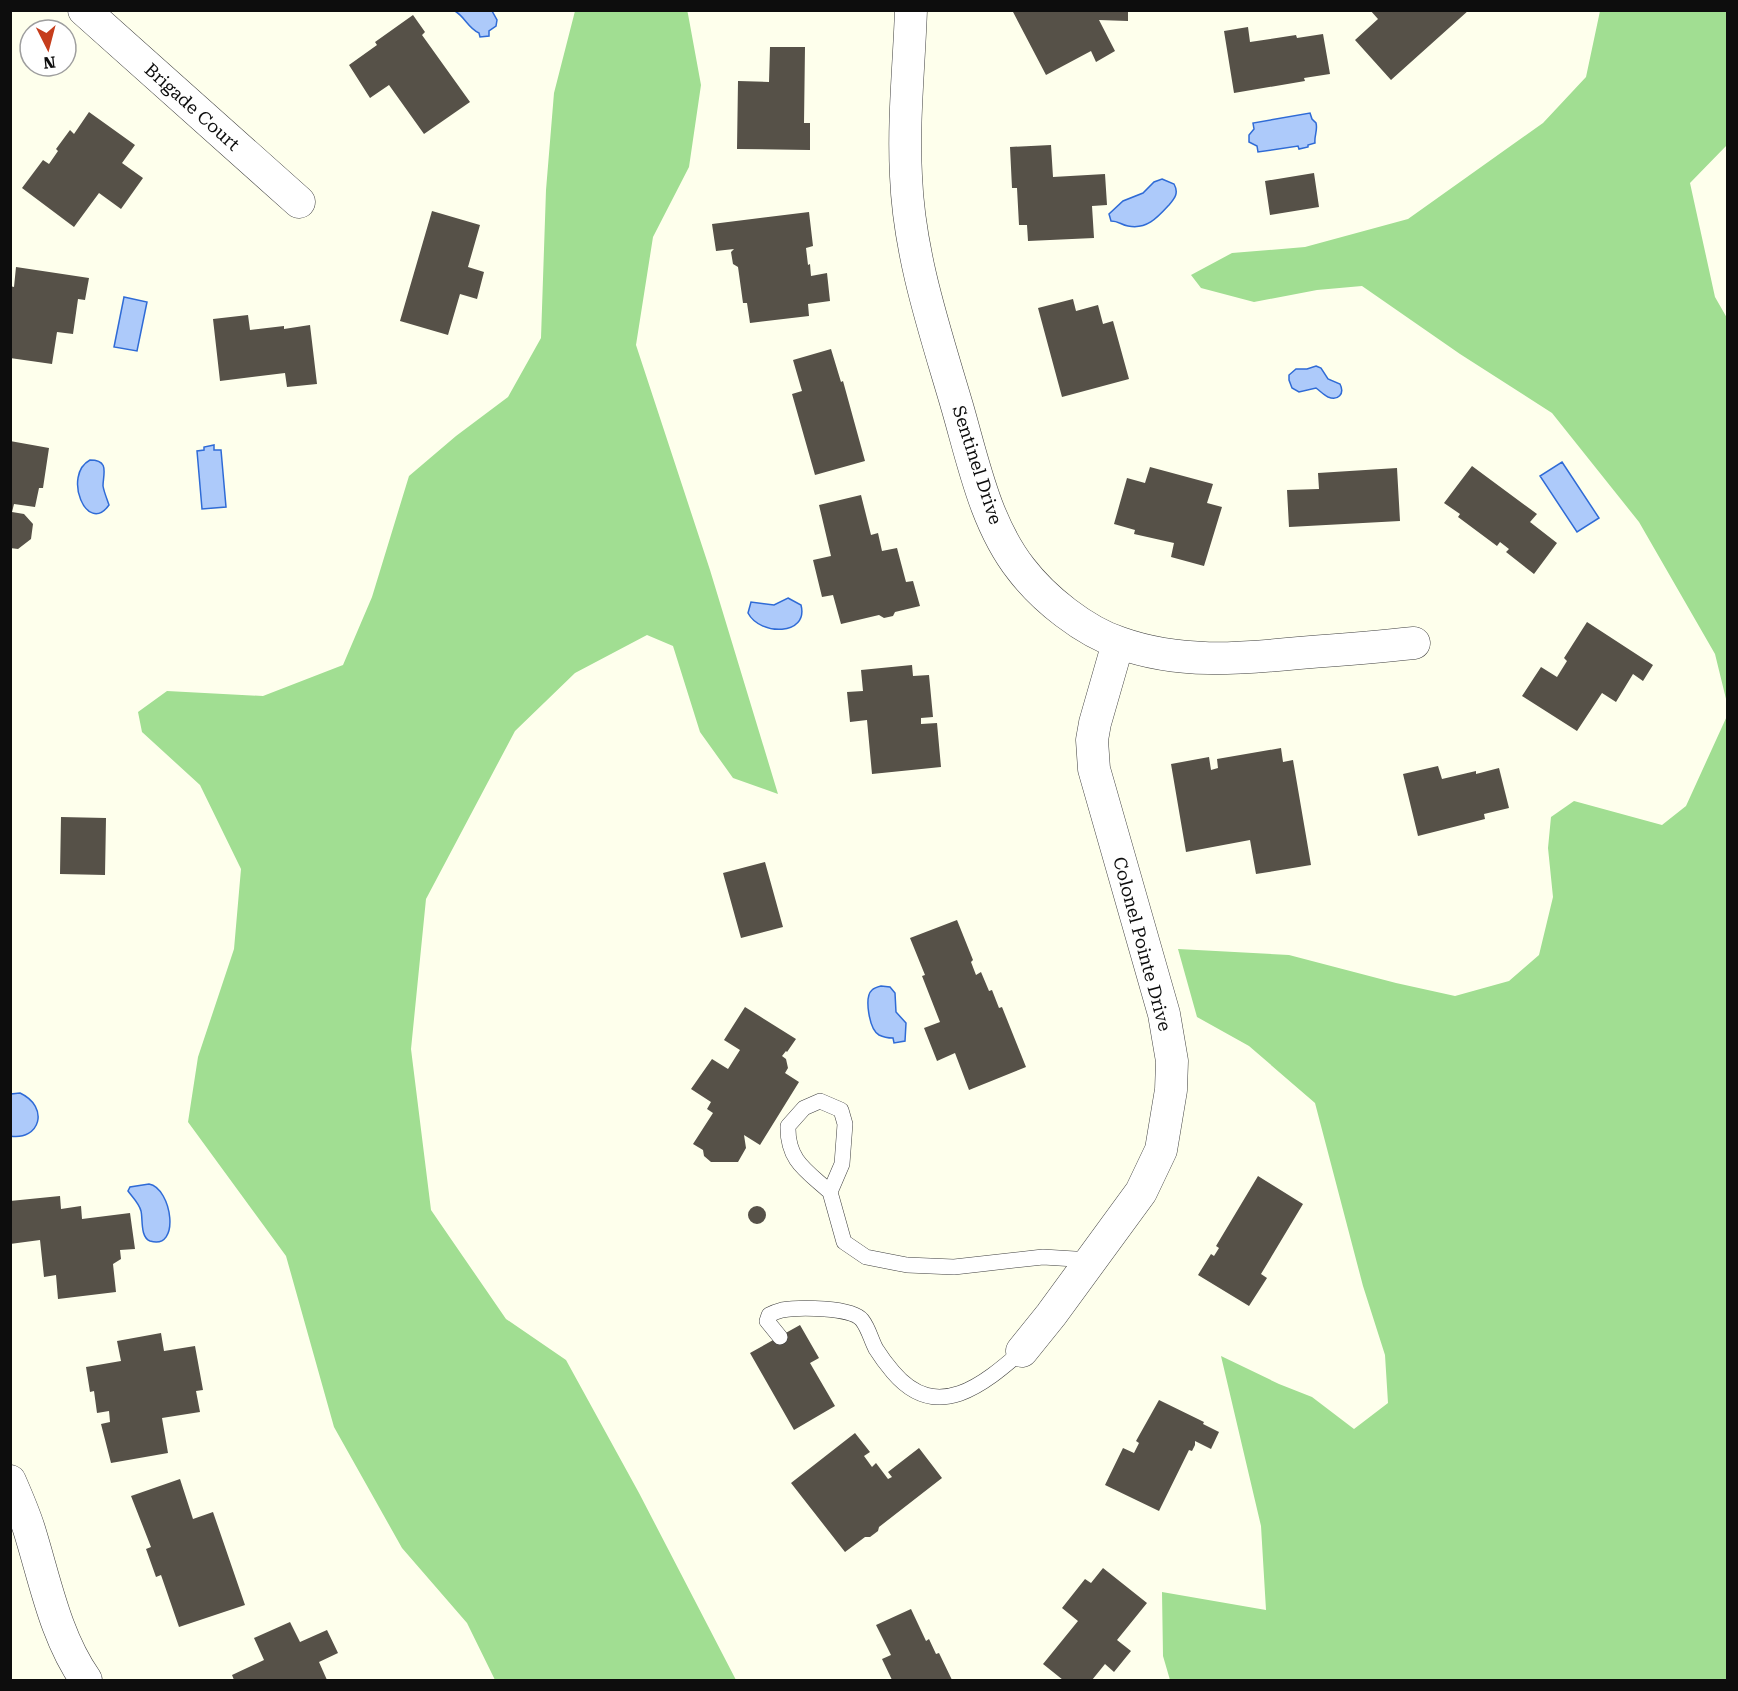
<svg xmlns="http://www.w3.org/2000/svg" width="1738" height="1691" font-family="'Roboto Serif',serif">
	<style>
		.forest { fill: #a1de92 }
		.water { fill: #adcafa; stroke: #2f6bd6; stroke-width: 1.5 }
		.building { fill: #565148 }
		.lines { fill: none; stroke-linecap: round; stroke-linejoin: round }
		.service-casing { stroke: #404040; stroke-width: 16 }
		.minor-casing { stroke: #404040; stroke-width: 33 }
		.service { stroke: #fff; stroke-width: 15 }
		.minor { stroke: #fff; stroke-width: 32 }
		.labels { text-anchor: middle; stroke-width: 6; stroke-linejoin: round; paint-order: stroke }
		.street-label { font-size: 18px; fill: #0d0d0d; stroke: #fff }
	</style>
	<rect width="100%" height="100%" fill="#feffec"/>
	<path class="forest" d="M575 11 687 10 688 14 701 85 689 167 653 237 636 345 710 570 778 794 733 778 700 732 673 646 647 635 575 673 515 731 426 899 411 1049 431 1210 506 1319 566 1360 639 1493 736 1680H495L467 1623 402 1548 334 1427 286 1256 188 1122 198 1057 234 949 241 869 200 785 142 732 138 712 167 691 263 696 343 665 372 597 409 476 456 436 508 397 541 338 546 190 554 93Z
		M1600 11H1727V145L1690 183 1715 297 1727 318V703L1715 654 1639 522 1552 413 1460 354 1362 286 1317 290 1254 302 1201 288 1191 275 1232 253 1305 247 1408 219 1543 123 1586 77Z
		M1727 716V1680H1170L1163 1656 1162 1592 1266 1610 1261 1526 1221 1356 1279 1384 1312 1397 1354 1429 1388 1403 1385 1355 1363 1286 1315 1103 1249 1046 1197 1017 1178 949 1289 955 1396 983 1455 996 1509 981 1539 955 1553 897 1548 848 1551 817 1574 801 1662 825 1686 806Z"/>
	<path class="water" d="M455 11H492L497 20 496 26 489 31V36L480 37 479 33C468 28 465 17 455 11Z
		M1310 113 1312 119 1316 123C1318 130 1314 136 1315 143L1308 145V147L1299 149 1298 146 1258 152 1257 146 1249 142V135L1254 129 1253 123Z
		M1162 179 1174 184C1179 193 1175 198 1169 205 1158 217 1147 230 1128 226 1121 225 1119 221 1111 221L1109 214 1123 201 1143 193 1154 182Z
		M124 297 147 302 137 351 114 347Z
		M1316 366 1321 368 1328 379 1340 384C1345 394 1338 401 1328 397 1324 395 1320 391 1316 388L1299 392 1292 388 1289 380V375L1296 369H1307Z
		M214 445V450H221L226 507 202 509 197 451 204 450V447Z
		M90 460C110 460 103 474 103 486 104 492 107 499 109 505 87 536 62 475 90 460Z
		M1562 462 1599 518 1577 532 1540 476Z
		M788 598 801 605C809 636 760 636 748 613L751 602 774 605Z
		M881 986 890 987 895 993 896 1012 906 1023 905 1041 894 1043 893 1038C889 1038 883 1037 879 1035 869 1029 864 997 872 990 874 988 877 987 881 986Z
		M20 1093C50 1107 40 1141 10 1136L11 1094Z
		M149 1184C172 1188 181 1251 150 1241 140 1237 143 1219 141 1211 139 1203 133 1198 128 1191L130 1187Z"/>
	<path class="building" d="M1012 10H1128V21L1099 20 1115 51 1096 62 1091 51 1046 75Z
		M1370 10H1469L1391 80 1355 40 1378 19Z
		M413 15 425 32 422 35 470 102 424 134 389 85 370 98 349 65 377 45 375 42Z
		M1248 27 1250 42 1296 35 1297 38 1323 34 1330 74 1304 78 1305 81 1234 93 1224 31Z
		M770 47H805L804 123H810V150L737 149 738 81 769 82Z
		M89 112 135 145 122 163 143 178 121 209 99 193 74 227 22 188 43 160 49 164 58 151 56 149 70 130 74 134Z
		M1051 145 1053 177 1105 174 1107 205 1092 206 1094 238 1028 241 1027 225H1019L1017 188H1012L1010 147Z
		M1314 173 1319 207 1270 215 1265 181Z
		M432 211 480 225 468 267 484 272 477 299 460 294 448 335 400 321Z
		M809 212 813 246 806 248 808 265 810 264 811 276 827 273 830 301 808 304 809 316 750 323 747 303H743L738 267 733 264 731 252 734 249 716 251 712 224Z
		M16 267 89 278 85 300 78 299 73 334 57 332 52 364 10 358V286L14 287Z
		M1073 299 1076 311 1098 305 1103 324 1113 321 1129 379 1062 397 1038 308Z
		M248 315 250 330 284 326V329L310 325 317 384 287 387 285 373 220 381 213 319Z
		M831 349 841 382 843 381 865 461 815 475 792 394 802 391 793 360Z
		M10 441 49 448 43 488H39L35 507 14 504 12 512 24 514 33 524 31 539 18 549 10 548Z
		M1472 466 1537 514 1530 522 1557 543 1534 574 1506 552 1509 549 1500 542 1497 546 1458 517 1460 514 1444 503Z
		M1150 467 1213 484 1207 503 1222 507 1204 566 1171 557 1174 543 1134 534 1135 530 1114 524 1127 478 1145 483Z
		M1397 468 1400 521 1289 527 1287 490 1319 489 1318 473Z
		M861 495 871 535 878 533 882 551 897 548 906 582 913 581 920 606 895 612 893 616 884 618 879 615 841 624 833 595 822 597 813 560 831 556 819 505Z
		M1587 622 1653 665 1643 681 1633 674 1616 702 1602 693 1577 731 1522 696 1541 667 1557 677 1567 661 1564 658Z
		M912 665 913 676 929 675 933 717 921 718V724L937 723 941 767 872 774 867 720 850 722 847 692 863 691 861 670Z
		M1281 748 1283 762 1293 760 1311 865 1256 874 1250 840 1186 852 1171 764 1209 757 1211 770 1218 768 1217 759Z
		M1438 766 1442 779 1476 771V774L1499 768 1509 808 1484 814 1485 819 1418 836 1403 774Z
		M61 817 106 818 105 875 60 874Z
		M765 862 783 927 741 938 723 873Z
		M957 920 973 960 971 962 976 975 981 972 989 991 992 990 999 1008 1002 1007 1026 1067 969 1090 955 1053 937 1061 924 1028 940 1022 922 976 925 975 910 938Z
		M745 1007 796 1039 787 1052 786 1051 782 1056 786 1059 788 1068 785 1073 799 1082 760 1145 744 1135 746 1148 738 1162H711L704 1156 703 1150 693 1144 713 1113 707 1109 711 1102 691 1089 712 1059 728 1069 740 1050 724 1040Z
		M1258 1176 1303 1204 1261 1274 1267 1278 1249 1306 1198 1275 1211 1254 1214 1256 1219 1248 1216 1246Z
		M60 1196 61 1209 81 1206 82 1219 130 1213 135 1249 120 1250 121 1259 113 1264 116 1292 58 1299 56 1275 44 1277 40 1240 10 1244V1201Z
		M748 1215a9 9 0 1 1 18 0a9 9 0 1 1-18 0Z
		M800 1325 819 1358 810 1363 835 1406 794 1430 750 1353Z
		M161 1333 164 1351 195 1346 203 1390 196 1391 200 1412 162 1418 168 1453 111 1463 101 1424 110 1422 109 1411 97 1413 94 1391 90 1392 86 1367 121 1361 117 1341Z
		M1159 1400 1204 1422 1203 1424 1219 1432 1211 1449 1195 1441V1445L1192 1451 1189 1450 1159 1511 1105 1485 1123 1448 1134 1453 1139 1443 1136 1441Z
		M855 1433 870 1452 864 1456 872 1467 876 1463 888 1479 892 1477 888 1472 919 1448 942 1478 879 1527 878 1531 870 1537H865L845 1552 791 1483Z
		M180 1479 193 1519 213 1512 245 1605 179 1627 161 1575 156 1577 146 1549 151 1547 131 1496Z
		M1103 1568 1147 1603 1117 1640 1131 1651 1114 1672 1105 1664 1092 1680H1063L1043 1664 1078 1621 1062 1608 1085 1579 1091 1583Z
		M911 1609 926 1641 929 1639 936 1654 939 1653 952 1680H892L882 1659 891 1655 876 1625Z
		M290 1622 300 1642 327 1630 338 1653 319 1662 327 1680H234L232 1675 264 1660 254 1638Z"/>
	<g class="lines">
		<g class="service-casing">
			<path id="service" d="M830 1192C807 1171 787 1161 788 1126L804 1108 820 1101 841 1110 845 1124 842 1164 830 1192 844 1242 866 1257 907 1265 954 1267 1043 1257 1091 1260
				M780 1337 767 1321 769 1315C773 1313 778 1311 782 1310 799 1307 852 1307 862 1320 869 1329 871 1340 876 1349 881 1357 887 1365 893 1372 937 1424 984 1384 1022 1351"/>
		</g>
		<g class="minor-casing">
			<path id="minor" d="M84 10 299 202
				M911 10C909 66 903 121 906 176 909 255 935 331 957 406 973 461 985 523 1021 569 1044 599 1084 631 1120 643 1179 664 1238 659 1299 653 1338 650 1376 647 1414 643
				M1022 1351 1051 1315 1141 1192 1161 1150 1171 1090 1172 1061 1164 1014 1094 769 1092 740 1095 723 1118 643
				M10 1481C17 1497 24 1513 29 1529 45 1580 55 1636 86 1680"/>
		</g>
		<use href="#service" class="service"/>
		<use href="#minor" class="minor"/>
	</g>
	<g class="labels">
		<g class="street-label">
			<text transform="translate(192 107) rotate(42)" y="6">Brigade Court</text>
			<text transform="translate(977 465) rotate(72)" y="6">Sentinel Drive</text>
			<text transform="translate(1142 944) rotate(75)" y="6">Colonel Pointe Drive</text>
		</g>
	</g>
	<rect width="1738" height="1691" fill="none" stroke="#0d0d0d" stroke-width="24"/>
	<g transform="translate(48 48) rotate(174)"><circle r="28" fill="#ffffff" stroke="#9e9e9e" stroke-width="1.5"/>
	<path d="M0-4.5L10 22L0 15L-10 22Z" fill="#c63d1c"/>
	<text y="-9" font-size="16" font-weight="bold" text-anchor="middle" fill="#0d0d0d">N</text>
	</g>
</svg>
